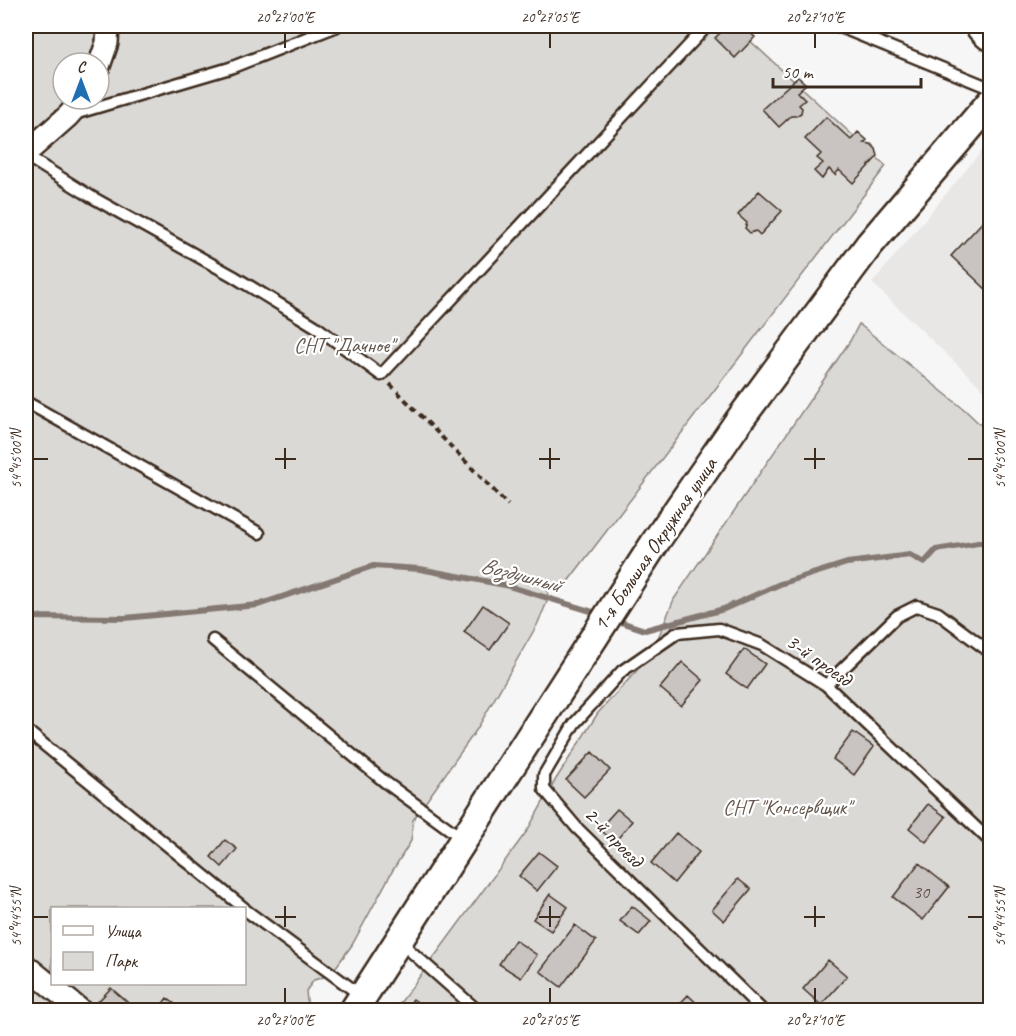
<svg xmlns="http://www.w3.org/2000/svg" width="1016" height="1036" font-family="Caveat,sans-serif">
	<style>
		.built { fill: #e9e7e6 }
		.green { fill: #dbd9d6; stroke: #8b827a; stroke-width: 1.5; fill-rule: evenodd }
		.lines { fill: none; stroke-linecap: round; stroke-linejoin: round }
		.stream { stroke: #847972; stroke-width: 6 }
		.building { fill: #c9c3c1; stroke: #3b2a1e; stroke-width: 1.5 }
		.service-casing { stroke: #3b2a1e; stroke-width: 15 }
		.minor-casing { stroke: #3b2a1e; stroke-width: 26 }
		.tertiary-casing { stroke: #3b2a1e; stroke-width: 32 }
		.primary-casing { stroke: #3b2a1e; stroke-width: 38 }
		.path { stroke: #3b2a1e; stroke-width: 4; stroke-dasharray: 6 4.5; stroke-linecap: butt }
		.service { stroke: #fff; stroke-width: 10 }
		.minor { stroke: #fff; stroke-width: 21 }
		.tertiary { stroke: #fff; stroke-width: 27 }
		.primary { stroke: #fff; stroke-width: 33 }
		.ticks { fill: none; stroke: #3b2a1e; stroke-width: 2 }
		.labels { text-anchor: middle; stroke-width: 4.5; stroke-linejoin: round; paint-order: stroke }
		.number-label { font-size: 18px; fill: #5e5047 }
		.park-label { font-size: 21px; fill: #63564c; stroke: #fff }
		.street-label { font-size: 21px; fill: #3b2a1e; stroke: #fff }
		.water-label { font-size: 22px; font-style: italic; fill: #65584f; stroke: #fff }
		.neatline { fill: none; stroke: #3b2a1e; stroke-width: 2 }
		.ticks-label { font-size: 15px; text-anchor: middle; fill: #3b2a1e }
	</style>
	<rect width="100%" height="100%" fill="#f7f6f6"/>
	<filter id="ink" filterUnits="userSpaceOnUse"><feTurbulence type="fractalNoise" baseFrequency=".0167" numOctaves="2"/><feDisplacementMap in="SourceGraphic" scale="12" xChannelSelector="R" yChannelSelector="G"/><feConvolveMatrix kernelMatrix="1 2 1 2 8 2 1 2 1" color-interpolation-filters="sRGB"/></filter>
	<g filter="url(#ink)">
		<path class="built" d="M990 141V396L872 283Z"/>
		<path class="green" d="M26 26H734L886 166 566 584 548 590 547 602 537 625 477 729 413 820 411 841 393 870 352 945 330 975 314 980 306 991 308 1010H26ZM63 63H99V99H63ZM52 908H244V984H52Z
			M859 324 965 410 990 434V1010H395L527 831 556 779 598 713 651 655 674 599 850 341Z"/>
		<g class="lines">
			<path class="stream" d="M26 617 125 618 258 605 373 566 420 569 505 585 600 614
				M615 620 645 630 724 609 780 584 847 563 910 555 924 563 936 550 990 541"/>
		</g>
		<path class="building" d="M727 26H742L755 37 735 58 715 38Z
			M798 77 806 84 797 92 805 100 799 105 802 108 801 113 796 116H791L779 127 762 109Z
			M826 117 851 140 858 132 867 140 864 143 871 144 876 149 878 156 853 183 839 170 835 175 829 169 822 179 814 171 823 163 817 158 821 154 805 139Z
			M759 191 782 211 760 235 756 231 750 233 745 228 747 223 738 215Z
			M988 216 990 218V293L951 256Z
			M483 605 509 623 490 650 464 632Z
			M744 649 765 664 747 689 726 674Z
			M682 662 703 680 681 706 660 688Z
			M853 732 874 747 854 775 833 759Z
			M592 752 610 770 584 797 566 780Z
			M928 804 946 817 926 842 909 828Z
			M617 809 632 821 615 842 599 829Z
			M676 833 699 852 674 883 651 863Z
			M225 840 237 849 222 867 211 857Z
			M539 852 557 866 537 891 519 876Z
			M919 863 949 887 923 920 893 897Z
			M738 879 751 889 724 921 712 910Z
			M550 894 568 907 551 931 533 919Z
			M632 906 651 921 639 935 620 921Z
			M575 925 596 941 561 987 540 971Z
			M515 940 537 955 521 978 499 964Z
			M828 960 847 976 821 1005 803 989Z
			M111 988 134 1008 132 1010H90Z
			M688 995 703 1009 702 1010H674Z
			M167 998 183 1010H158Z
			M413 999 429 1010H405Z"/>
		<g class="lines">
			<g class="service-casing">
				<path id="service" d="M838 26 990 88
					M74 114 230 68 337 26
					M26 156 90 196 233 276 315 326 381 375 707 26
					M26 402 259 533
					M213 640 385 782 463 839
					M826 685 897 616 917 606 938 613 990 652
					M26 730 244 908
					M244 909 363 997
					M399 941 477 1010
					M762 1010 577 828 544 789V775L574 724 622 671 677 633 719 629 762 645 826 685 990 841"/>
			</g>
			<g class="minor-casing">
				<path id="minor" d="M99 66 107 43 108 26
					M26 153 68 116 83 99
					M26 966 80 1010"/>
			</g>
			<g class="tertiary-casing">
				<path id="tertiary" d="M354 1010 656 541 738 422 869 245 990 103"/>
			</g>
			<g class="primary-casing">
				<path id="primary" d="M983 26 990 33"/>
			</g>
			<path class="path" d="M390 384 508 505"/>
			<use href="#service" class="service"/>
			<use href="#minor" class="minor"/>
			<use href="#tertiary" class="tertiary"/>
			<use href="#primary" class="primary"/>
		</g>
	</g>
	<path class="ticks" d="M285 33V48M550 33V48M815 33V48M285 448V469M550 448V469M815 448V469M33 459H48M275 459H296M539 459H560M804 459H825M968 459H983M285 906V927M550 906V927M815 906V927M33 917H48M275 917H296M539 917H560M804 917H825M968 917H983M285 988V1003M550 988V1003M815 988V1003"/>
	<g class="labels">
		<g class="number-label">
			<text x="921" y="898">30</text>
		</g>
		<g class="park-label">
			<text x="344" y="352">СНТ "Дачное"</text>
			<text x="787" y="814">СНТ "Консервщик"</text>
		</g>
		<g class="street-label">
			<text transform="translate(655 544) rotate(-56)" y="7">1-я Большая Окружная улица</text>
			<text transform="translate(819 660) rotate(35)" y="7">3-й проезд</text>
			<text transform="translate(614 837) rotate(46)" y="7">2-й проезд</text>
		</g>
		<g class="water-label">
			<text transform="translate(521 574) rotate(15)" y="8">Воздушный</text>
		</g>
	</g>
	<rect width="1016" height="1036" fill="none" stroke="#fff" stroke-width="66"/>
	<rect x="51" y="907" width="195" height="78" fill="#ffffff" stroke="#b1aaa5" stroke-width="1.5"/>
	<rect x="63" y="926" width="30" height="9" fill="#ffffff" stroke="#b1aaa5" stroke-width="1.5"/>
	<text x="105" y="937" font-size="18" fill="#3b2a1e">Улица</text>
	<rect x="63" y="952" width="30" height="18" fill="#dbd9d6" stroke="#b1aaa5" stroke-width="1.5"/>
	<text x="105" y="967" font-size="18" fill="#3b2a1e">Парк</text>
	<g transform="translate(81 81)"><circle r="28" fill="#ffffff" stroke="#b1aaa5" stroke-width="1.5"/>
	<path d="M0-4.5L10 22L0 15L-10 22Z" fill="#1f6fb2"/>
	<text y="-9" font-size="16" font-weight="bold" text-anchor="middle" fill="#3b2a1e">С</text>
	</g>
	<path d="M773 78v9h148v-9" fill="none" stroke="#3b2a1e" stroke-width="3"/>
	<text x="782" y="78" font-size="18" fill="#3b2a1e" stroke="#ffffff" stroke-width="4.5" paint-order="stroke">50 m</text>
	<rect x="33" y="33" width="950" height="970" class="neatline"/>
	<g class="ticks-label">
		<text x="285" y="22">20°27'00"E</text>
		<text x="550" y="22">20°27'05"E</text>
		<text x="815" y="22">20°27'10"E</text>
		<text transform="translate(16 459) rotate(-90)" y="5">54°45'00"N</text>
		<text transform="translate(1000 459) rotate(-90)" y="5">54°45'00"N</text>
		<text transform="translate(16 917) rotate(-90)" y="5">54°44'55"N</text>
		<text transform="translate(1000 917) rotate(-90)" y="5">54°44'55"N</text>
		<text x="285" y="1025">20°27'00"E</text>
		<text x="550" y="1025">20°27'05"E</text>
		<text x="815" y="1025">20°27'10"E</text>
	</g>
</svg>
